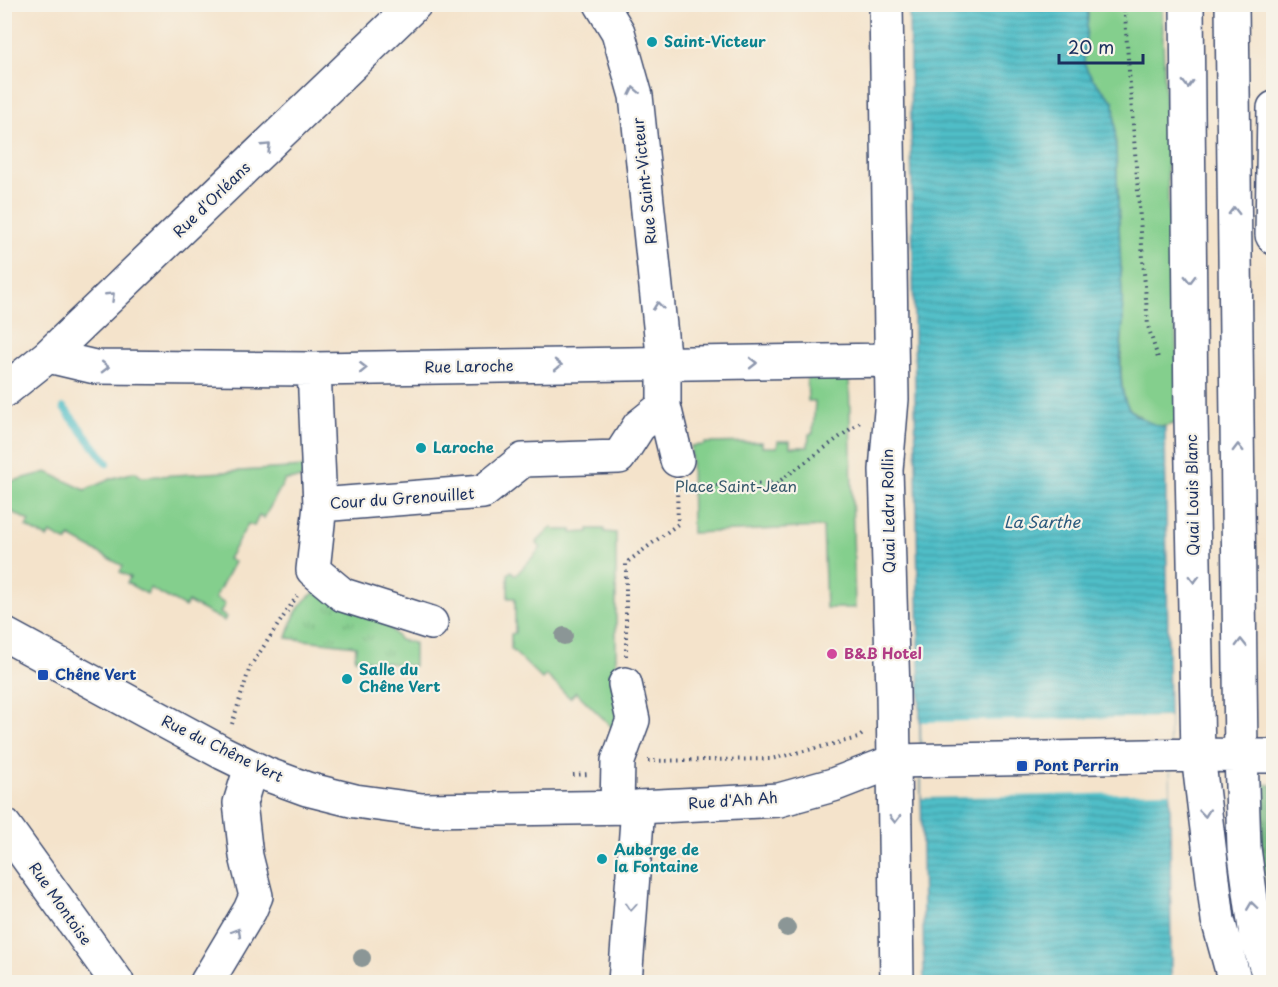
<svg xmlns="http://www.w3.org/2000/svg" width="1278" height="987" font-family="'Playpen Sans',sans-serif">
	<style>
		.grass { fill: url(#grass-tufts); stroke: #507f76; stroke-width: 1.5 }
		.forest { fill: url(#forest-firs); stroke: #43706b; stroke-width: 1.5 }
		.garden { fill: #84cf8d; stroke: #507f76; stroke-width: 1.5 }
		.water { fill: url(#water-rules); stroke: #367692; stroke-width: 1.5 }
		.pier { fill: #f4e3cb }
		.lines { fill: none; stroke-linecap: round; stroke-linejoin: round }
		.stream { stroke: #50bec7; stroke-width: 8 }
		.minor-casing { stroke: #3c4a6e; stroke-width: 36 }
		.major-casing { stroke: #3c4a6e; stroke-width: 36 }
		.path { stroke: #3c4a6e; stroke-width: 4; stroke-dasharray: 1.5 4.5; stroke-linecap: butt }
		.minor { stroke: #fff; stroke-width: 33 }
		.major { stroke: #fff; stroke-width: 33 }
		.tree { fill: #8b9696 }
		.oneway { stroke: #8d97ae }
		.culture-dot { fill: #0f9aa8; stroke: #f7f3e8; stroke-width: 2 }
		.hotel-dot { fill: #d1479c; stroke: #f7f3e8; stroke-width: 2 }
		.transit-dot { fill: #1a4fb4; stroke: #f7f3e8; stroke-width: 2 }
		.labels { text-anchor: middle; stroke-width: 4.5; stroke-linejoin: round; paint-order: stroke }
		.culture-label { font-size: 15px; font-weight: bold; fill: #0d838f; stroke: #f7f3e8; text-anchor: start }
		.street-label { font-size: 15px; fill: #1b2f5e; stroke: #f7f3e8 }
		.park-label { font-size: 15px; fill: #35576a; stroke: #f7f3e8 }
		.hotel-label { font-size: 15px; font-weight: bold; fill: #b23c85; stroke: #f7f3e8; text-anchor: start }
		.transit-label { font-size: 15px; font-weight: bold; fill: #164399; stroke: #f7f3e8; text-anchor: start }
		.water-label { font-size: 16px; font-style: italic; fill: #2b5a7e; stroke: #f7f3e8 }
	</style>
	<defs>
		<pattern id="grass-tufts" width="24" height="20" patternUnits="userSpaceOnUse" patternTransform="scale(1.5)"><rect width="24" height="20" fill="#84cf8d"/><path d="M3 7l-1-3M5 7V3M7 7l1-3M15 17l-1-3M17 17v-4M19 17l1-3" fill="none" stroke="#71b27c"/></pattern>
		<pattern id="forest-firs" width="22" height="20" patternUnits="userSpaceOnUse" patternTransform="scale(1.5)"><rect width="22" height="20" fill="#6bb278"/><path d="M5 1l3.5 6h-7zM16 11l3.5 6h-7z" fill="#579166"/></pattern>
		<pattern id="water-rules" width="6" height="5" patternUnits="userSpaceOnUse" patternTransform="scale(1.5)"><rect width="6" height="5" fill="#50bec7"/><path d="M0 2.5h6" fill="none" stroke="#429ba5"/></pattern>
	</defs>
	<rect width="100%" height="100%" fill="#f7f3e8"/>
	<filter id="ink" filterUnits="userSpaceOnUse"><feTurbulence type="fractalNoise" baseFrequency=".0167" numOctaves="2"/><feDisplacementMap in="SourceGraphic" scale="12" xChannelSelector="R" yChannelSelector="G"/><feConvolveMatrix kernelMatrix="1 2 1 2 8 2 1 2 1" color-interpolation-filters="sRGB"/></filter>
	<filter id="wash" filterUnits="userSpaceOnUse"><feTurbulence type="fractalNoise" baseFrequency=".008" numOctaves="4" result="noise"/><feDisplacementMap in="SourceGraphic" scale="24" xChannelSelector="R" yChannelSelector="G"/><feGaussianBlur stdDeviation="1.35" result="paint"/><feColorMatrix in="noise" values="0 0 0 0 0 0 0 0 0 0 0 0 0 0 0 0 0 1.4 0 .05"/><feComposite in="paint" operator="in"/></filter>
	<g filter="url(#wash)">
		<rect width="100%" height="100%" fill="#f4e3cb"/>
		<path class="grass" d="M315 592 385 622 400 640 414 643V666L355 659 356 646 287 638C292 619 297 604 315 592Z"/>
		<path class="forest" d="M1263 784 1273 785V938L1257 817Z"/>
		<path class="garden" d="M1087 5H1162L1169 223 1181 421C1164 428 1158 429 1142 418 1139 415 1134 413 1131 410 1116 395 1122 343 1123 322L1114 102C1104 91 1090 79 1085 65 1081 54 1091 22 1087 5Z
			M849 375 855 608H826L823 527 692 533 691 446 704 445 705 443 762 442V447H777L778 441H790V447H808L809 434 813 433 815 401H808L807 376Z
			M304 467 305 478 285 480 264 518 259 516 254 526 248 524 228 559 234 562 215 598 225 604 220 613 226 617 224 621 188 602 185 607 150 588 147 594 127 583 130 577 120 572 123 566 70 537 67 542 50 533 47 538 26 527 29 521 5 508V483L47 472 85 490 113 478 135 472 142 477Z
			M552 527 556 530H572V533L588 532V529H604L605 532 616 533V731L576 692 570 698 546 675 542 679 511 649V634L515 633V598H508V574L511 571 516 575 541 548 536 543Z"/>
		<path class="water" d="M909 5H1087C1091 22 1081 54 1085 65 1090 79 1104 91 1114 102L1123 322C1121 346 1116 386 1128 407 1135 418 1153 424 1165 428L1170 792 1171 982H924Z"/>
		<path class="pier" d="M1169 717 1170 792 922 798 921 722Z"/>
		<g class="lines">
			<path class="stream" d="M64 408 107 463"/>
		</g>
	</g>
	<g filter="url(#ink)">
		<g class="lines">
			<g class="minor-casing">
				<path id="minor" d="M601 4 618 32 636 96 664 364V406L677 460
					M886 4 892 399 886 470 893 691 897 982
					M1274 108 1272 235 1274 238
					M48 356 95 367 314 369 891 360
					M314 369 320 505 313 570 343 595 431 623
					M4 391 48 356 415 4
					M320 505 483 492 523 460 619 457 639 426 664 406
					M617 807 618 761 633 720 625 684
					M207 982 250 910 256 896 246 856 240 803 251 767
					M625 982 638 807"/>
			</g>
			<g class="major-casing">
				<path id="major" d="M1187 4 1191 417 1198 755 1218 920 1235 982
					M1232 4 1241 755 1244 848 1256 936 1271 982
					M4 634 223 753 266 774 307 789 355 801 422 810 638 807 779 800 833 785 895 761 1198 755 1274 756
					M4 825 117 982"/>
			</g>
			<path class="path" d="M1124 4 1148 326 1158 358
				M692 486 777 483 860 422
				M626 656V563L678 524 677 488
				M232 724 250 667 297 596
				M648 761 771 759 858 738 864 733
				M573 775 589 774"/>
			<use href="#minor" class="minor"/>
			<use href="#major" class="major"/>
		</g>
		<g class="tree">
			<circle cx="564" cy="636" r="9"/>
			<circle cx="787" cy="928" r="9"/>
			<circle cx="362" cy="958" r="9"/>
		</g>
		<defs><path id="oneway-chevron" d="M-2-3.5L2.5 0L-2 3.5" fill="none" stroke-width="1.6" stroke-linecap="round" stroke-linejoin="round" transform="scale(1.5)"/></defs>
		<g class="oneway">
			<use href="#oneway-chevron" transform="translate(1188 84) rotate(89)"/>
			<use href="#oneway-chevron" transform="translate(634 91) rotate(-102)"/>
			<use href="#oneway-chevron" transform="translate(267 147) rotate(-44)"/>
			<use href="#oneway-chevron" transform="translate(1234 211) rotate(-91)"/>
			<use href="#oneway-chevron" transform="translate(1190 279) rotate(89)"/>
			<use href="#oneway-chevron" transform="translate(111 296) rotate(-44)"/>
			<use href="#oneway-chevron" transform="translate(658 306) rotate(-96)"/>
			<use href="#oneway-chevron" transform="translate(753 363)"/>
			<use href="#oneway-chevron" transform="translate(558 365) rotate(-1)"/>
			<use href="#oneway-chevron" transform="translate(105 367) rotate(1)"/>
			<use href="#oneway-chevron" transform="translate(363 368) rotate(-1)"/>
			<use href="#oneway-chevron" transform="translate(1238 448) rotate(-91)"/>
			<use href="#oneway-chevron" transform="translate(1194 579) rotate(89)"/>
			<use href="#oneway-chevron" transform="translate(1241 643) rotate(-91)"/>
			<use href="#oneway-chevron" transform="translate(1205 813) rotate(84)"/>
			<use href="#oneway-chevron" transform="translate(895 819) rotate(89)"/>
			<use href="#oneway-chevron" transform="translate(1252 906) rotate(-98)"/>
			<use href="#oneway-chevron" transform="translate(631 907) rotate(94)"/>
			<use href="#oneway-chevron" transform="translate(237 932) rotate(-59)"/>
		</g>
	</g>
	<g class="culture-dot">
		<circle cx="652" cy="42" r="6"/>
		<circle cx="421" cy="448" r="6"/>
		<circle cx="347" cy="679" r="6"/>
		<circle cx="602" cy="859" r="6"/>
	</g>
	<circle class="hotel-dot" cx="832" cy="654" r="6"/>
	<g class="transit-dot">
		<rect x="37" y="669" width="12" height="12" rx="3"/>
		<rect x="1016" y="760" width="12" height="12" rx="3"/>
	</g>
	<g class="labels">
		<g class="culture-label">
			<text x="664" y="47">Saint-Victeur</text>
			<text x="433" y="453">Laroche</text>
			<text x="359" y="675">Salle du<tspan x="359" dy="17">Chêne Vert</tspan></text>
			<text x="614" y="855">Auberge de<tspan x="614" dy="17">la Fontaine</tspan></text>
		</g>
		<g class="street-label">
			<text transform="translate(645 181) rotate(-96)" y="5">Rue Saint-Victeur</text>
			<text transform="translate(212 200) rotate(-44)" y="5">Rue d'Orléans</text>
			<text transform="translate(469 367) rotate(-1)" y="5">Rue Laroche</text>
			<text transform="translate(1193 495) rotate(-91)" y="5">Quai Louis Blanc</text>
			<text transform="translate(402 499) rotate(-4)" y="5">Cour du Grenouillet</text>
			<text transform="translate(889 511) rotate(-91)" y="5">Quai Ledru Rollin</text>
			<text transform="translate(222 749) rotate(26)" y="5">Rue du Chêne Vert</text>
			<text transform="translate(733 801) rotate(-4)" y="5">Rue d'Ah Ah</text>
			<text transform="translate(60 904) rotate(55)" y="5">Rue Montoise</text>
		</g>
		<g class="park-label">
			<text x="736" y="492">Place Saint-Jean</text>
		</g>
		<g class="hotel-label">
			<text x="844" y="659">B&amp;B Hotel</text>
		</g>
		<g class="transit-label">
			<text x="55" y="680">Chêne Vert</text>
			<text x="1034" y="771">Pont Perrin</text>
		</g>
		<g class="water-label">
			<text x="1042" y="528">La Sarthe</text>
		</g>
	</g>
	<rect width="1278" height="987" fill="none" stroke="#f7f3e8" stroke-width="24"/>
	<path d="M1059 54v9h84v-9" fill="none" stroke="#1b2f5e" stroke-width="3"/>
	<text x="1068" y="54" font-size="18" fill="#1b2f5e" stroke="#f7f3e8" stroke-width="4.5" paint-order="stroke">20 m</text>
</svg>
